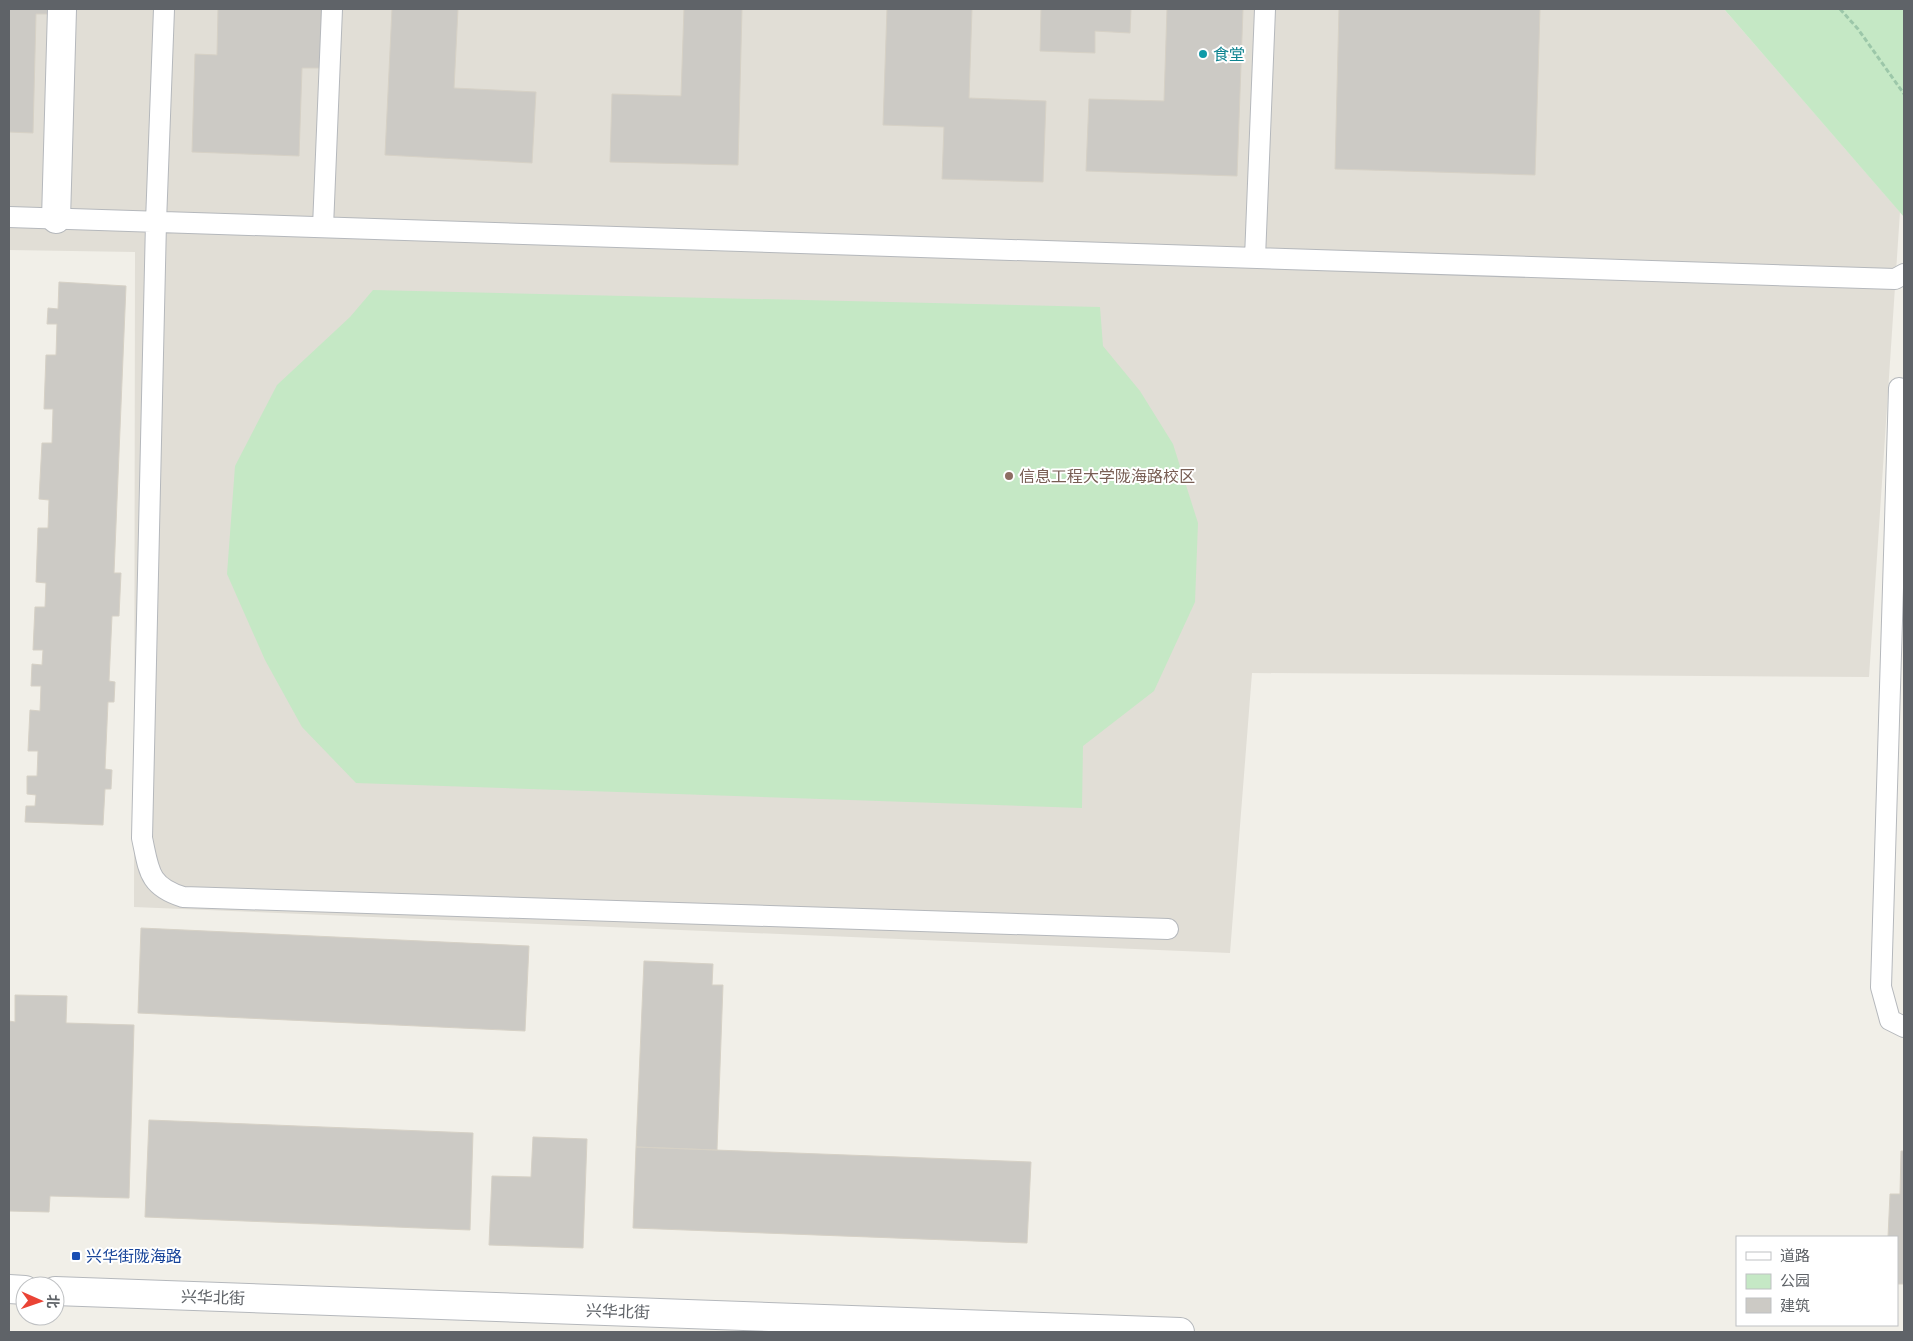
<svg xmlns="http://www.w3.org/2000/svg" width="1913" height="1341" font-family="'Exo 2','Noto Sans SC',sans-serif">
	<style>
		.education { fill: #e1ded6 }
		.green { fill: #c5e8c5 }
		.building { fill: #cccac5; stroke: #d6d1c6 }
		.lines { fill: none; stroke-linecap: round; stroke-linejoin: round }
		.service-casing { stroke: #b5b8bc; stroke-width: 22 }
		.minor-casing { stroke: #b5b8bc; stroke-width: 30 }
		.tertiary-casing { stroke: #b5b8bc; stroke-width: 30 }
		.path { stroke: #9cc7a9; stroke-width: 3; stroke-dasharray: 5 2.5; stroke-linecap: butt }
		.service { stroke: #fff; stroke-width: 20 }
		.minor { stroke: #fff; stroke-width: 28 }
		.tertiary { stroke: #fff; stroke-width: 28 }
		.culture-dot { fill: #0f9aa8; stroke: #fff; stroke-width: 2 }
		.education-dot { fill: #8d6e63; stroke: #fff; stroke-width: 2 }
		.transit-dot { fill: #1a4fb4; stroke: #fff; stroke-width: 2 }
		.labels { text-anchor: middle; stroke-width: 4; stroke-linejoin: round; paint-order: stroke }
		.culture-label { font-size: 16px; fill: #0d838f; stroke: #fff; text-anchor: start }
		.education-label { font-size: 16px; fill: #785e54; stroke: #fff; text-anchor: start }
		.transit-label { font-size: 16px; fill: #164399; stroke: #fff; text-anchor: start }
		.street-label { font-size: 16px; fill: #5f6368; stroke: #fff }
	</style>
	<rect width="100%" height="100%" fill="#f1efe8"/>
	<path class="education" d="M9 9H1724L1900 212 1869 677 1252 673 1230 953 134 907 135 252 9 250Z"/>
	<path class="green" d="M1724 9H1904V217Z
		M373 290 1100 307 1103 346 1140 391 1173 444 1198 523 1195 602 1154 691 1083 746 1082 808 356 783 302 727 265 660 227 574 235 466 277 385 350 317Z"/>
	<path class="building" d="M9 9H52V14H36L33 133 9 132Z
		M218 9H322L320 68H302L299 156 192 152 195 54 217 55Z
		M392 9H458L454 88 536 92 532 163 385 155Z
		M684 9H742L738 165 610 162 612 94 681 96Z
		M887 9H972L969 98 1046 101 1043 182 942 179 944 127 883 125Z
		M1041 9H1131L1130 33 1095 31V53L1040 51Z
		M1167 9H1243L1237 176 1086 171 1089 99 1164 101Z
		M1339 9H1540L1535 175 1335 169Z
		M59 282 126 286 114 573H121L119 616H112L109 681 115 682 114 702H108L105 769 112 770 111 789H105L103 825 25 822 26 806H35L36 795 27 794V776H37L38 751H28L30 710 40 711 41 686H31L32 664 42 665 43 650H33L35 607H45L46 583 36 582 38 528H48L49 500 39 499 42 443H52L53 409H44L46 355H56L57 324H47L48 308 58 309Z
		M141 928 529 946 525 1031 138 1013Z
		M644 961 713 964 712 985H723L717 1150 636 1147Z
		M15 995 67 996 66 1023 134 1025 129 1198 50 1196 49 1212 9 1211V1021L15 1022Z
		M149 1120 473 1133 470 1230 145 1217Z
		M533 1137 587 1139 583 1248 489 1245 492 1176 531 1177Z
		M636 1147 1031 1162 1027 1243 633 1228Z
		M1901 1151H1904V1284H1897V1237H1888L1890 1194H1900Z"/>
	<g class="lines">
		<g class="service-casing">
			<path id="service" d="M164 9 156 222 142 838C149 870 148 886 183 897L1168 929
				M9 217 1895 279 1904 274
				M323 227 332 9
				M1255 258 1265 9
				M1899 388 1881 987 1890 1020 1904 1027"/>
		</g>
		<g class="minor-casing">
			<path id="minor" d="M56 219 62 9"/>
		</g>
		<g class="tertiary-casing">
			<path id="tertiary" d="M9 1289 25 1290
				M55 1291 1180 1332"/>
		</g>
		<path class="path" d="M1840 9 1858 29 1904 94"/>
		<use href="#service" class="service"/>
		<use href="#minor" class="minor"/>
		<use href="#tertiary" class="tertiary"/>
	</g>
	<circle class="culture-dot" cx="1203" cy="54" r="5"/>
	<circle class="education-dot" cx="1009" cy="476" r="5"/>
	<rect class="transit-dot" x="71" y="1251" width="10" height="10" rx="2.5"/>
	<g class="labels">
		<g class="culture-label">
			<text x="1213" y="60">食堂</text>
		</g>
		<g class="education-label">
			<text x="1019" y="482">信息工程大学陇海路校区</text>
		</g>
		<g class="transit-label">
			<text x="86" y="1262">兴华街陇海路</text>
		</g>
		<g class="street-label">
			<text transform="translate(213 1297) rotate(2)" y="6">兴华北街</text>
			<text transform="translate(618 1311) rotate(2)" y="6">兴华北街</text>
		</g>
	</g>
	<rect width="1913" height="1341" fill="none" stroke="#5f6368" stroke-width="20"/>
	<rect x="1736" y="1236" width="162" height="90" fill="#ffffff" stroke="#bfc1c3"/>
	<rect x="1746" y="1252" width="25" height="8" fill="#ffffff" stroke="#bfc1c3"/>
	<text x="1780" y="1261" font-size="15" fill="#5f6368">道路</text>
	<rect x="1746" y="1274" width="25" height="15" fill="#c5e8c5" stroke="#bfc1c3"/>
	<text x="1780" y="1286" font-size="15" fill="#5f6368">公园</text>
	<rect x="1746" y="1298" width="25" height="15" fill="#cccac5" stroke="#bfc1c3"/>
	<text x="1780" y="1311" font-size="15" fill="#5f6368">建筑</text>
	<g transform="translate(40 1301) rotate(92)"><circle r="24" fill="#ffffff" stroke="#bfc1c3"/>
	<path d="M0-4L9 19L0 12L-9 19Z" fill="#ea4335"/>
	<text y="-8" font-size="14" font-weight="bold" text-anchor="middle" fill="#5f6368">北</text>
	</g>
</svg>
